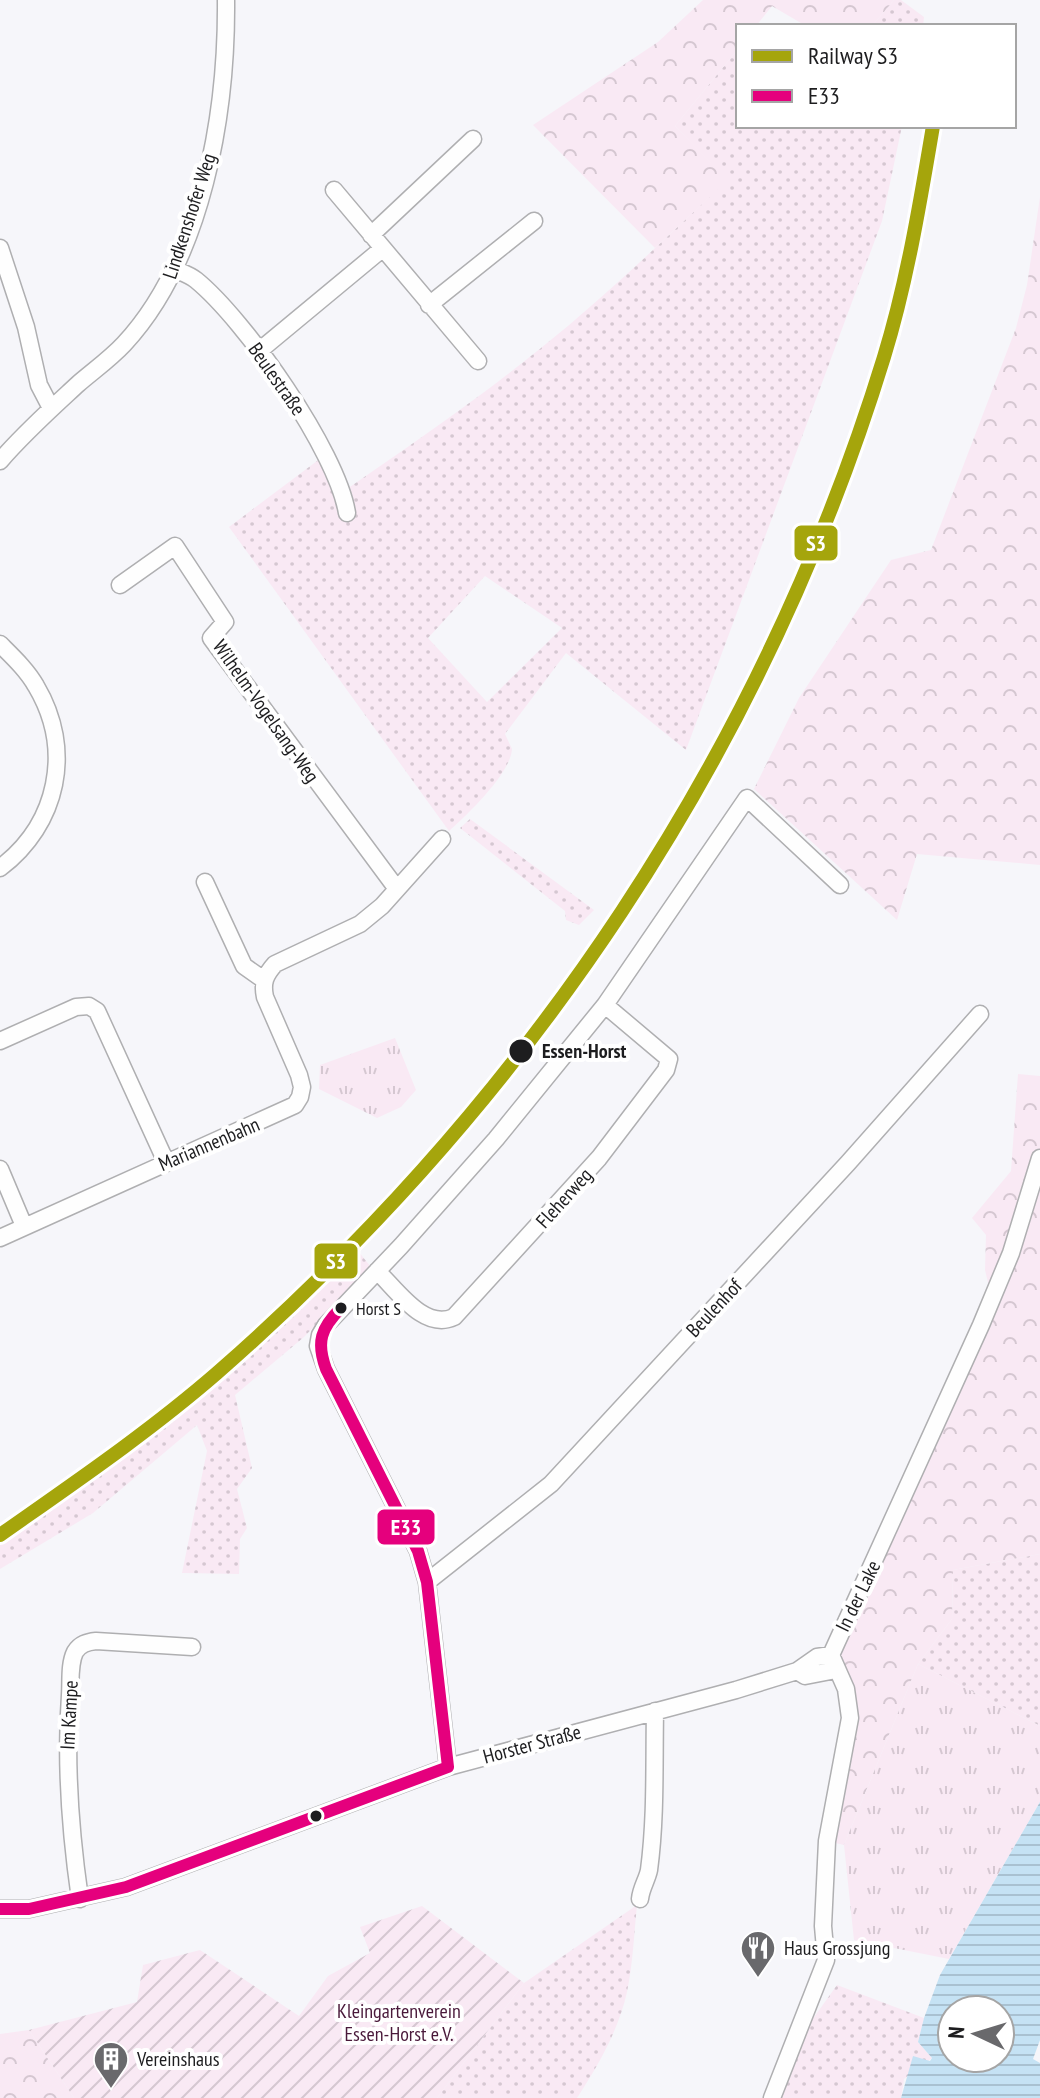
<svg xmlns="http://www.w3.org/2000/svg" width="1040" height="2098" font-family="'PT Sans Narrow',sans-serif">
	<style>
		.grass { fill: url(#grass-dots); fill-rule: evenodd }
		.forest { fill: url(#forest-crowns) }
		.park { fill: url(#park-tufts) }
		.garden { fill: url(#garden-furrows) }
		.water { fill: url(#water-rules); fill-rule: evenodd }
		.lines { fill: none; stroke-linecap: round; stroke-linejoin: round }
		.minor-casing { stroke: #afafb1; stroke-width: 19 }
		.minor { stroke: #fefefe; stroke-width: 16 }
		.bus-1-casing { stroke: #fff; stroke-width: 18 }
		.bus-1 { stroke: #e5007d; stroke-width: 12 }
		.rail-1-casing { stroke: #fff; stroke-width: 20 }
		.rail-1 { stroke: #a5a50c; stroke-width: 14 }
		.stop-dot { fill: #1d1d1f; stroke: #fff; stroke-width: 3 }
		.labels { text-anchor: middle; stroke-width: 8; stroke-linejoin: round; paint-order: stroke }
		.bus-label { font-size: 18px; fill: #1d1d1f; stroke: #fff; text-anchor: start }
		.street-label { font-size: 20px; fill: #1d1d1f; stroke: #fff }
		.stop-label { font-size: 20px; font-weight: bold; fill: #1d1d1f; stroke: #fff; text-anchor: start }
		.poi-label { font-size: 20px; fill: #1d1d1f; stroke: #fff; text-anchor: start }
		.park-label { font-size: 20px; fill: #49193a; stroke: #fff }
		.line-badge { stroke: #fff; stroke-width: 3 }
		.badge-label { font-size: 22px; text-anchor: middle; font-weight: bold; fill: #fff }
	</style>
	<defs>
		<pattern id="grass-dots" width="8" height="8" patternUnits="userSpaceOnUse" patternTransform="scale(2)"><rect width="8" height="8" fill="#f9e9f4"/><path d="M2 2h.1M6 6h.1" fill="none" stroke="#d5c7d1" stroke-width="1.8" stroke-linecap="round"/></pattern>
		<pattern id="forest-crowns" width="20" height="18" patternUnits="userSpaceOnUse" patternTransform="scale(2)"><rect width="20" height="18" fill="#f9e9f4"/><path d="M2 6a3 3 0 1 1 6 0M12 15a3 3 0 1 1 6 0" fill="none" stroke="#d5c7d1"/></pattern>
		<pattern id="park-tufts" width="24" height="20" patternUnits="userSpaceOnUse" patternTransform="scale(2)"><rect width="24" height="20" fill="#f9e9f4"/><path d="M3 7l-1-3M5 7V3M7 7l1-3M15 17l-1-3M17 17v-4M19 17l1-3" fill="none" stroke="#d5c7d1"/></pattern>
		<pattern id="garden-furrows" width="10" height="10" patternUnits="userSpaceOnUse" patternTransform="scale(2)"><rect width="10" height="10" fill="#f9e9f4"/><path d="M-1 1l2-2M0 10L10 0M9 11l2-2" fill="none" stroke="#d5c7d1"/></pattern>
		<pattern id="water-rules" width="6" height="5" patternUnits="userSpaceOnUse" patternTransform="scale(2)"><rect width="6" height="5" fill="#c5e2f4"/><path d="M0 2.5h6" fill="none" stroke="#a9c1d1"/></pattern>
	</defs>
	<rect width="100%" height="100%" fill="#f6f6fa"/>
	<path class="grass" d="M894 0H901L924 17 923 26H872Z
		M738 49V126H902L882 221 686 750 566 653 505 734 512 749C511 773 467 815 449 831L229 527 325 455 344 491C411 445 478 399 541 348 606 296 667 237 727 180L675 126ZM485 576 562 628 487 702 428 638Z
		M470 819 594 910 579 925 566 920 565 911 460 828Z
		M358 1251 371 1267 304 1337 235 1395 252 1468 237 1489 247 1528 240 1539 239 1574 182 1573 207 1451 197 1425 93 1513 0 1569V1542L96 1478 231 1371Z
		M1040 1554V1726L918 1664 952 1619 953 1570Z
		M637 1905C634 1934 633 1963 627 1992 619 2029 598 2066 577 2098H437L524 1983Z
		M837 1985 924 2018 918 2042 932 2058 904 2079 901 2098H778L802 2034Z"/>
	<path class="forest" d="M703 0H894L872 26H806L772 6 756 26H738V49L675 126 728 180 655 248 533 125 658 42Z
		M1040 197V865L917 854 897 920 754 789 799 698 891 560 931 550 1016 328 1027 285Z
		M1018 1074 1040 1076V1554L953 1570 952 1619 918 1664 844 1845 831 1842 853 1719 833 1655 991 1295 985 1270 986 1235 972 1218 1011 1171Z
		M29 2030 74 2098H0V2034Z"/>
	<path class="park" d="M395 1038 416 1090 401 1107 377 1118 319 1089 320 1065Z
		M918 1664 1040 1726V1802L949 1959 854 1940 844 1845Z"/>
	<path class="garden" d="M422 1906 524 1983 437 2098H74L29 2030 137 2002 143 1965 200 1950 299 2016 328 1976 370 1953 360 1927Z"/>
	<path class="water" d="M1040 1802V2040L1033 2059 1040 2063V2098H901L913 2056 930 2061 932 2058 918 2042 924 2018 940 1975ZM952 2010H1000V2058H952Z"/>
	<g class="lines">
		<g class="minor-casing">
			<path id="minor" d="M334 190 478 361
				M371 235 473 139
				M0 248 26 327 39 385 51 408
				M174 269C181 272 190 275 196 280 245 320 337 451 347 513
				M429 305 534 221
				M259 351 382 249
				M0 461C24 433 51 409 78 384 93 371 110 359 124 344 203 259 227 113 226 0
				M120 585 175 546 225 622 211 638 397 889
				M0 644C13 657 27 670 36 686 74 750 58 824 0 868
				M205 882 244 966 264 980
				M0 1041 76 1007 89 1006 97 1011 166 1162
				M0 1169 24 1226
				M0 1238 295 1105 300 1097 302 1087 299 1075 265 997C262 983 265 975 275 964L360 924 382 906 442 839
				M377 1271C397 1290 424 1331 454 1317L599 1158 666 1070 669 1059 605 1005
				M427 1582 551 1484 848 1163 980 1014
				M797 1671 805 1676 836 1670
				M448 1767 427 1582 418 1551 326 1369 318 1346 320 1335 326 1325 401 1246 496 1139 605 1005 747 798 840 885
				M80 1899C70 1830 65 1764 70 1695 71 1682 69 1664 75 1652 80 1644 87 1642 96 1641L192 1647
				M640 1899C641 1888 647 1880 649 1870 656 1818 654 1764 655 1711
				M0 1909H29L126 1887 448 1767 736 1690 797 1671 817 1657 831 1655
				M772 2098 826 1960 823 1926 827 1841 850 1718 846 1689 831 1655 981 1325 1011 1253 1040 1158"/>
		</g>
		<use href="#minor" class="minor"/>
		<g class="bus-1-casing">
			<path id="bus-1" d="M341 1308C321 1328 316 1342 326 1369L418 1551 427 1582 448 1767
				M0 1909H29L126 1887 448 1767"/>
		</g>
		<use href="#bus-1" class="bus-1"/>
		<g class="rail-1-casing">
			<path id="rail-1" d="M0 1535C74 1483 149 1432 217 1373 529 1100 762 754 884 357 907 282 920 203 933 126"/>
		</g>
		<use href="#rail-1" class="rail-1"/>
	</g>
	<defs>
		<g id="restaurant-pin" transform="scale(1.8)"><path d="M0 17L-7.5 6A9.5 9.5 0 1 1 7.5 6Z" fill="#69696c" stroke="#fff"/><path d="M-5-6h1v4h1v-4h1v4h1v-4h1v5L-1.5 .5V6h-2V.5L-5-1ZM5-6V6H3V1.5H1.5Q1.5-4 5-6Z" fill="#fff"/></g>
		<g id="building-pin" transform="scale(1.8)"><path d="M0 17L-7.5 6A9.5 9.5 0 1 1 7.5 6Z" fill="#69696c" stroke="#fff"/><path d="M-4-6H4V6H1V3H-1V6H-4ZM-2.5-4.3h1.7v1.8h-1.7ZM.8-4.3h1.7v1.8H.8ZM-2.5-1h1.7V.8h-1.7ZM.8-1h1.7V.8H.8Z" fill="#fff"/></g>
	</defs>
	<g fill-rule="evenodd">
		<use href="#restaurant-pin" x="758" y="1948"/>
		<use href="#building-pin" x="111" y="2059"/>
	</g>
	<g class="stop-dot">
		<circle cx="521" cy="1051" r="13"/>
		<circle cx="341" cy="1308" r="7"/>
		<circle cx="316" cy="1816" r="7"/>
	</g>
	<g class="labels">
		<g class="bus-label">
			<text x="356" y="1315">Horst S</text>
		</g>
		<g class="street-label">
			<text transform="translate(189 216) rotate(-72)" y="7">Lindkenshofer Weg</text>
			<text transform="translate(277 379) rotate(55)" y="7">Beulestraße</text>
			<text transform="translate(266 711) rotate(55)" y="7">Wilhelm-Vogelsang-Weg</text>
			<text transform="translate(209 1144) rotate(-23)" y="7">Mariannenbahn</text>
			<text transform="translate(564 1198) rotate(-48)" y="7">Fleherweg</text>
			<text transform="translate(714 1308) rotate(-47)" y="7">Beulenhof</text>
			<text transform="translate(858 1596) rotate(-64)" y="7">In der Lake</text>
			<text transform="translate(69 1715) rotate(-87)" y="7">Im Kampe</text>
			<text transform="translate(532 1744) rotate(-15)" y="7">Horster Straße</text>
		</g>
		<g class="stop-label">
			<text x="542" y="1058">Essen-Horst</text>
		</g>
		<g class="poi-label">
			<text x="784" y="1955">Haus Grossjung</text>
			<text x="137" y="2066">Vereinshaus</text>
		</g>
		<g class="park-label">
			<text x="399" y="2018">Kleingartenverein<tspan x="399" dy="23">Essen-Horst e.V.</tspan></text>
		</g>
	</g>
	<g class="line-badge">
		<rect x="793" y="524" width="46" height="38" rx="8" fill="#a5a50c"/>
		<rect x="313" y="1242" width="46" height="38" rx="8" fill="#a5a50c"/>
		<rect x="376" y="1508" width="60" height="38" rx="8" fill="#e5007d"/>
	</g>
	<g class="badge-label">
		<text x="816" y="551">S3</text>
		<text x="336" y="1269">S3</text>
		<text x="406" y="1535">E33</text>
	</g>
	<rect x="736" y="24" width="280" height="104" fill="#ffffff" stroke="#a5a5a5" stroke-width="2"/>
	<rect x="752" y="50" width="40" height="12" fill="#a5a50c" stroke="#a5a5a5" stroke-width="2"/>
	<text x="808" y="64" font-size="24" fill="#1d1d1f">Railway S3</text>
	<rect x="752" y="90" width="40" height="12" fill="#e5007d" stroke="#a5a5a5" stroke-width="2"/>
	<text x="808" y="104" font-size="24" fill="#1d1d1f">E33</text>
	<g transform="translate(976 2034) rotate(274)"><circle r="38" fill="#ffffff" stroke="#a5a5a5" stroke-width="2"/>
	<path d="M0-6L14 30L0 20L-14 30Z" fill="#69696c"/>
	<text y="-12" font-size="22" font-weight="bold" text-anchor="middle" fill="#1d1d1f">N</text>
	</g>
</svg>
